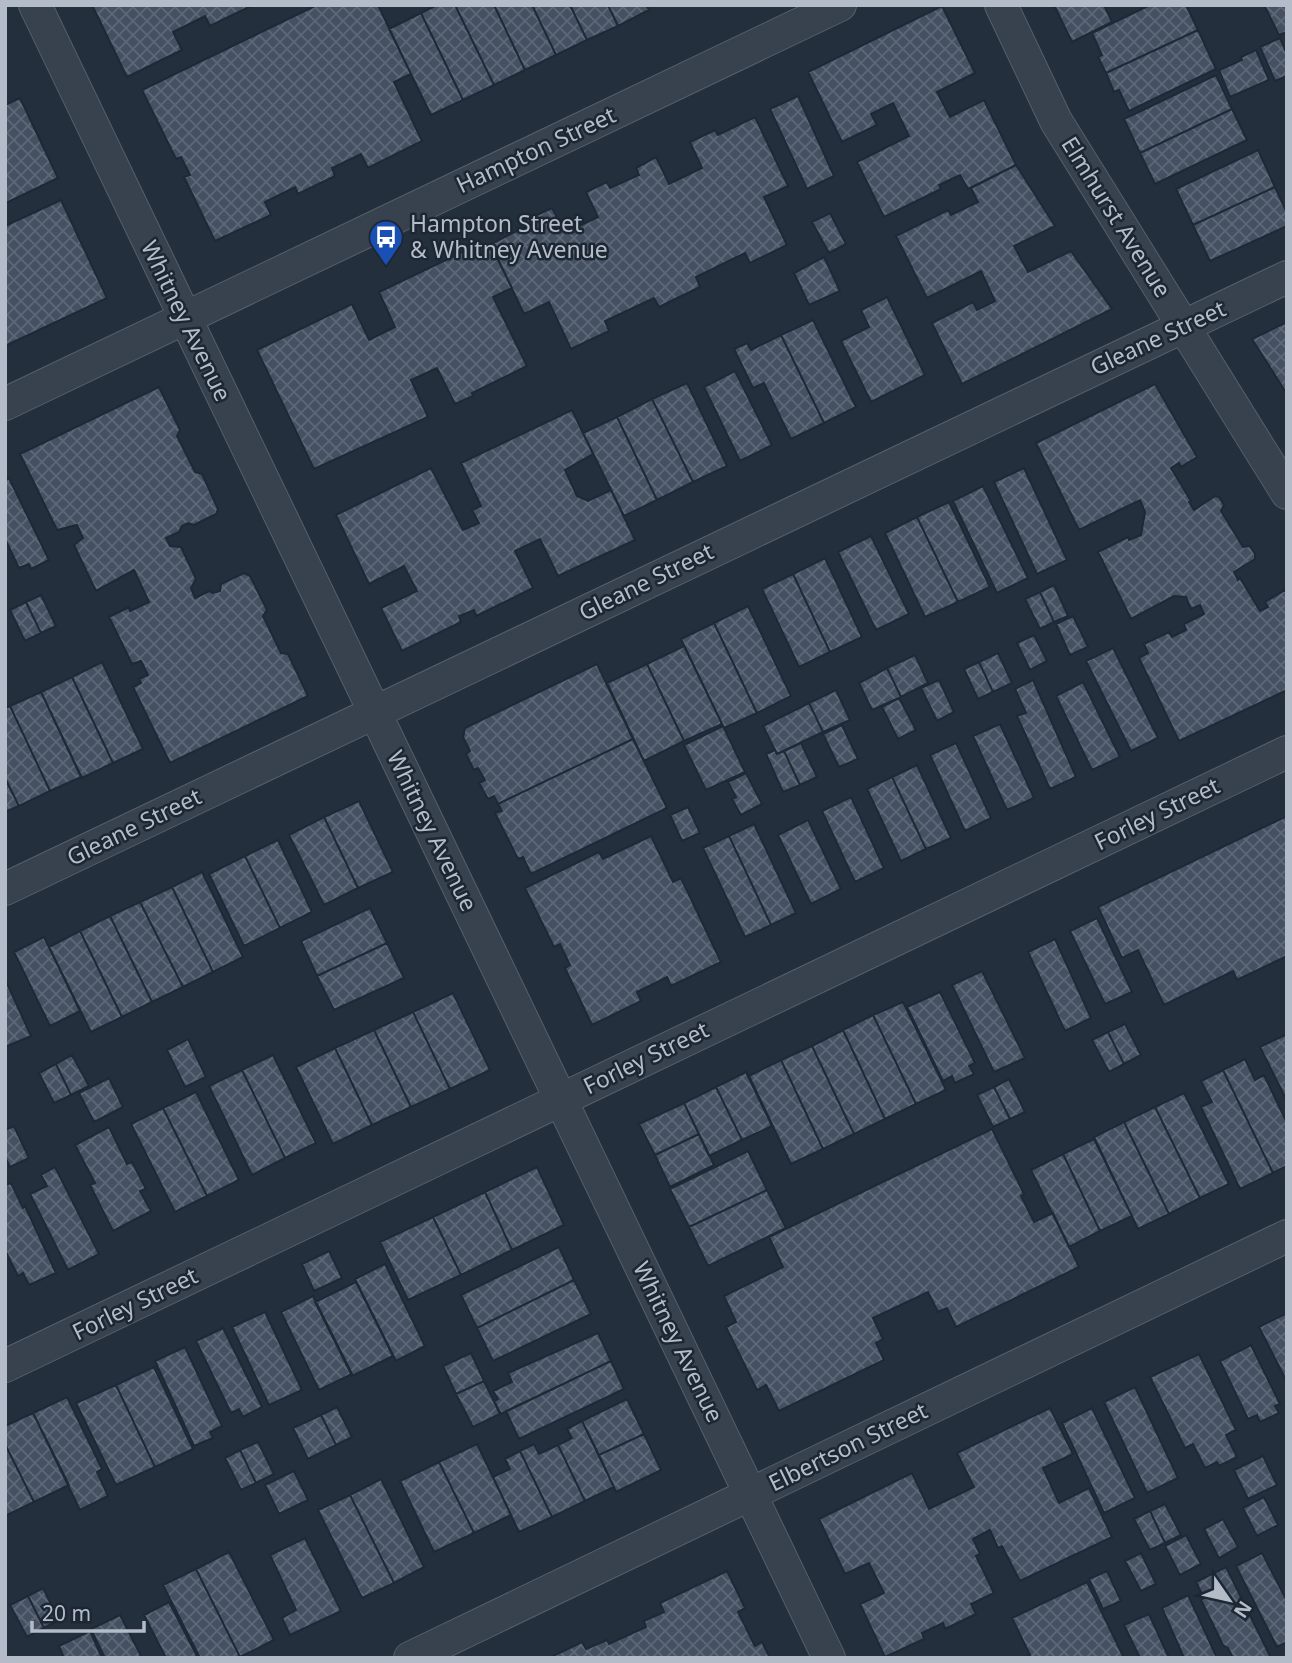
<svg xmlns="http://www.w3.org/2000/svg" width="1292" height="1663" font-family="'Noto Sans',sans-serif">
	<style>
		.building { fill: url(#building-cross-hatch); stroke: #1f2835; stroke-width: 2 }
		.lines { fill: none; stroke-linecap: round; stroke-linejoin: round }
		.minor-casing { stroke: #565f6c; stroke-width: 34 }
		.minor { stroke: #38414e; stroke-width: 32 }
		.labels { text-anchor: middle; stroke-width: 5; stroke-linejoin: round; paint-order: stroke }
		.street-label { font-size: 23px; fill: #b4bcc9; stroke: #1d2633 }
		.poi-label { font-size: 23px; fill: #b4bcc9; stroke: #1d2633; text-anchor: start }
	</style>
	<defs>
		<pattern id="building-cross-hatch" width="8" height="8" patternUnits="userSpaceOnUse" patternTransform="scale(1.75)"><rect width="8" height="8" fill="#455162"/><path d="M0 0l8 8M0 8l8-8" fill="none" stroke="#5d6877"/></pattern>
	</defs>
	<rect width="100%" height="100%" fill="#242f3e"/>
	<path class="building" d="M92 5H253L210 26 205 16 173 32 182 50 127 77Z
		M317 5H378L411 74 394 82 422 141 368 168 361 154 332 168 335 176 298 194 295 187 265 202 271 215 215 241 184 177 190 175 181 157 176 159 142 90Z
		M437 5H455L494 85 463 100 421 13Z
		M455 5H494L525 70 494 85Z
		M494 5H532L556 55 525 70Z
		M532 5H570L587 40 556 55Z
		M570 5H608L618 26 587 40Z
		M608 5H646L649 10 618 26Z
		M1054 5H1104L1112 22 1072 42Z
		M1150 5H1186L1198 30 1106 73 1098 57 1102 55 1092 33Z
		M1264 5H1287V32L1279 35Z
		M942 6 975 73 937 92 950 117 984 100 1016 165 968 189 960 175 939 185 941 189 884 217 857 162 909 136 893 103 871 114 877 125 842 142 808 72Z
		M421 13 463 100 431 115 389 29Z
		M1198 30 1216 69 1129 111 1119 90 1114 92 1106 73Z
		M1280 38 1287 54V76L1275 81 1260 47Z
		M1256 50 1269 80 1230 97 1219 70 1242 60 1241 57Z
		M1216 75 1232 109 1140 153 1124 119Z
		M798 96 834 176 807 189 770 109Z
		M20 98 58 178 6 203 5 105Z
		M1232 109 1247 140 1155 184 1140 153Z
		M755 117 788 186 764 197 787 245 750 263 745 253 696 277 700 287 659 307 654 298 605 321 609 331 571 349 549 302 524 314 491 244 529 225 526 220 552 208 565 233 598 217 586 192 607 182 610 188 639 175 636 168 656 157 669 184 702 168 690 142 715 130 718 135Z
		M1258 150 1275 187 1193 225 1176 189Z
		M1016 165 1055 226 1014 246 1028 272 1071 251 1112 309 962 384 932 323 973 302 977 310 995 301 981 271 927 298 896 236 948 210 951 215 978 202 971 188Z
		M1275 187 1287 213V226L1210 261 1193 225Z
		M61 200 107 298 5 346V226Z
		M830 213 846 244 829 253 812 222Z
		M471 248 475 256 492 248 512 288 493 297 527 366 472 393 473 396 455 404 437 368 411 380 428 417 314 469 257 350 352 304 369 340 395 327 379 292Z
		M824 257 840 291 809 305 794 273Z
		M887 297 925 375 871 402 841 341 869 327 861 310Z
		M813 320 856 407 824 423 781 335Z
		M1287 322V394L1252 339Z
		M781 335 824 423 791 439 764 383 753 388 734 349 747 343 751 350Z
		M735 371 772 445 740 461 704 387Z
		M687 383 727 466 693 482 652 399Z
		M1155 384 1197 457 1181 467 1179 463 1171 468 1191 501 1189 502 1194 510 1215 496 1219 497 1224 505 1221 511 1243 547 1250 546 1255 554V559L1234 572 1238 580 1240 578 1260 611 1268 607 1265 602 1285 590 1287 593V690L1179 741 1139 658 1148 653 1144 644 1169 632 1172 637 1186 630 1184 624 1204 614 1200 605 1191 609 1186 597 1174 596 1131 619 1098 552 1128 537 1129 540 1141 535 1145 512 1140 500 1079 530 1036 443Z
		M159 387 180 430 177 436 195 472 202 474 218 509 216 514 194 525 188 523 182 526 179 532 166 538 170 546 181 547 196 579 191 588 195 598 209 591 213 593 220 591 221 584 244 573 250 576 267 610 263 616 281 653 288 654 308 696 170 763 133 687 141 683 139 679 148 675 141 661 132 664 109 617 129 607 130 611 149 602 134 570 96 591 74 545 83 538 77 525 57 530 20 454Z
		M652 399 693 482 657 500 617 417Z
		M572 410 593 454 565 470 577 496 588 501 611 490 635 540 558 576 540 539 515 551 533 588 476 616 474 610 459 616 461 622 402 651 381 608 417 591 404 566 369 584 336 515 431 468 463 530 479 523 472 510 481 506 461 463Z
		M617 417 657 500 624 516 583 433Z
		M1024 468 1067 560 1037 574 994 482Z
		M9 478 49 560 31 569 29 564 19 568 5 539V480Z
		M983 486 1028 578 997 593 953 501Z
		M949 502 990 587 958 602 917 517Z
		M917 517 958 602 925 617 885 533Z
		M871 536 909 614 876 630 838 552Z
		M825 558 862 637 830 652 793 574Z
		M793 574 830 652 799 667 762 589Z
		M1054 585 1068 616 1054 622 1040 592Z
		M1040 592 1054 622 1040 629 1025 599Z
		M41 595 56 626 41 633 26 602Z
		M26 602 41 633 25 641 10 610Z
		M748 606 791 696 757 713 714 623Z
		M1073 616 1088 647 1070 655 1056 624Z
		M714 623 757 713 724 728 681 639Z
		M1034 635 1047 661 1030 670 1017 643Z
		M684 646 722 724 684 741 647 664Z
		M1113 648 1158 738 1131 751 1086 661Z
		M998 653 1012 683 993 692 979 662Z
		M915 655 928 683 901 697 887 668Z
		M102 662 143 749 113 763 72 677Z
		M979 662 993 692 978 699 964 669Z
		M597 664 633 739 498 804 494 796 488 799 479 783 485 780 478 768 474 770 466 754 470 751 463 737 465 728Z
		M647 664 684 741 644 761 607 683Z
		M887 668 901 697 872 710 859 683Z
		M72 677 113 763 82 778 41 692Z
		M939 680 954 712 937 721 921 688Z
		M1033 680 1076 777 1050 789 1017 716 1026 713 1015 689Z
		M1083 682 1120 757 1092 770 1056 696Z
		M836 690 850 720 823 732 809 703Z
		M41 692 81 777 50 791 10 706Z
		M899 698 916 730 898 739 882 707Z
		M809 703 823 732 777 754 763 726Z
		M10 706 50 791 19 806 5 778V708Z
		M1000 724 1034 798 1007 810 973 736Z
		M842 725 858 759 839 767 823 734Z
		M723 726 745 772 706 790 684 745Z
		M633 739 667 808 531 874 523 857 518 859 495 813 502 811 498 804Z
		M801 743 817 777 800 785 784 751Z
		M956 743 991 818 965 831 930 755Z
		M775 750 777 754 784 751 800 785 783 792 766 754Z
		M917 765 951 838 926 849 892 777Z
		M746 773 762 804 741 815 732 799 736 797 728 782Z
		M892 777 926 849 901 861 867 789Z
		M5 778 19 806 5 812Z
		M851 797 884 868 855 882 822 811Z
		M359 801 393 872 358 888 324 817Z
		M688 807 700 833 682 841 670 815Z
		M1287 816V956L1237 980 1233 971 1164 1005 1138 950 1122 958 1098 907Z
		M324 817 358 888 324 905 289 835Z
		M808 820 841 889 811 904 778 835Z
		M754 824 796 913 771 925 729 836Z
		M651 836 673 882 681 878 721 962 671 986 667 977 637 992 641 1001 592 1025 565 968 570 965 560 944 554 947 525 888 599 852 603 859Z
		M729 836 771 925 745 937 703 848Z
		M278 840 312 912 280 928 245 856Z
		M245 856 280 928 244 946 209 874Z
		M202 872 243 957 213 972 172 887Z
		M172 887 213 972 183 987 140 902Z
		M140 902 183 987 152 1002 110 916Z
		M370 908 387 943 317 976 301 941Z
		M110 916 152 1002 122 1017 80 931Z
		M1097 918 1132 992 1105 1004 1070 931Z
		M80 931 122 1017 91 1032 49 947Z
		M44 937 80 1011 50 1026 14 952Z
		M1055 939 1091 1018 1065 1031 1028 952Z
		M387 943 404 978 334 1010 317 976Z
		M982 971 1025 1058 994 1072 952 985Z
		M5 979 31 1036 5 1047Z
		M940 992 975 1063 969 1066 974 1074 955 1083 952 1076 943 1081 907 1007Z
		M453 993 490 1070 450 1089 413 1012Z
		M903 1002 946 1090 916 1104 873 1015Z
		M413 1012 450 1089 411 1107 374 1030Z
		M873 1015 916 1104 885 1119 843 1030Z
		M1125 1024 1141 1055 1124 1064 1108 1032Z
		M374 1030 411 1107 372 1125 335 1048Z
		M843 1030 885 1119 854 1134 812 1046Z
		M1108 1032 1124 1064 1109 1072 1092 1040Z
		M1287 1034V1101L1260 1047Z
		M188 1039 206 1077 185 1087 167 1050Z
		M812 1046 854 1134 823 1149 781 1060Z
		M335 1048 372 1125 333 1144 296 1067Z
		M72 1055 89 1086 71 1095 56 1064Z
		M273 1055 316 1143 285 1158 242 1070Z
		M1245 1059 1255 1080 1264 1075 1287 1123V1166L1273 1173 1223 1070Z
		M781 1060 823 1149 791 1164 749 1076Z
		M56 1064 71 1095 54 1103 39 1073Z
		M242 1070 285 1158 252 1175 209 1086Z
		M1223 1070 1273 1173 1240 1189 1201 1107 1212 1102 1201 1081Z
		M746 1072 772 1126 742 1140 716 1087Z
		M109 1078 123 1107 94 1122 79 1093Z
		M1009 1079 1025 1112 1010 1119 994 1087Z
		M716 1087 742 1140 709 1156 684 1103Z
		M994 1087 1010 1119 993 1127 977 1095Z
		M196 1092 239 1180 207 1196 163 1108Z
		M1184 1093 1229 1184 1200 1198 1155 1107Z
		M684 1103 699 1134 655 1155 639 1124Z
		M1155 1107 1200 1198 1169 1214 1124 1122Z
		M163 1108 207 1196 175 1212 131 1124Z
		M1124 1122 1169 1214 1138 1229 1094 1137Z
		M14 1126 29 1158 10 1167 5 1157V1130Z
		M109 1127 127 1164 132 1162 146 1189 140 1191 151 1211 113 1231 90 1185 95 1183 75 1145Z
		M992 1129 1024 1194 1021 1196 1034 1222 1053 1213 1079 1267 956 1327 947 1308 938 1312 928 1292 873 1318 883 1339 876 1343 884 1360 779 1411 766 1385 757 1390 726 1327 736 1322 724 1296 783 1267 769 1237Z
		M699 1134 714 1165 670 1187 655 1155Z
		M1094 1139 1132 1216 1100 1231 1063 1154Z
		M748 1151 767 1190 689 1227 670 1189Z
		M1063 1154 1100 1231 1069 1247 1031 1170Z
		M55 1167 99 1254 68 1270 30 1194 47 1186 41 1175Z
		M537 1167 564 1225 512 1250 485 1192Z
		M11 1183 23 1208 25 1206 56 1273 29 1285 23 1273 18 1276 5 1250V1185Z
		M767 1190 786 1228 708 1266 689 1227Z
		M485 1192 512 1250 461 1275 433 1217Z
		M433 1217 461 1275 408 1300 380 1242Z
		M559 1247 574 1280 477 1328 461 1295Z
		M329 1251 342 1278 314 1291 302 1264Z
		M385 1264 425 1346 396 1361 355 1279Z
		M574 1280 591 1314 493 1361 477 1328Z
		M356 1282 393 1356 352 1376 315 1302Z
		M313 1296 352 1374 319 1390 281 1312Z
		M265 1312 302 1390 269 1405 232 1327Z
		M1287 1313V1382L1259 1327Z
		M223 1328 262 1407 243 1417 239 1409 231 1413 196 1341Z
		M598 1333 611 1361 501 1414 494 1401 498 1399 493 1391 512 1382 508 1373Z
		M1251 1345 1280 1404 1275 1406 1279 1413 1260 1422 1257 1415 1248 1419 1220 1361Z
		M185 1347 222 1426 210 1432 213 1438 194 1446 155 1361Z
		M471 1353 484 1381 456 1394 443 1366Z
		M1199 1354 1236 1430 1226 1435 1237 1457 1219 1466 1217 1462 1205 1468 1193 1444 1185 1448 1150 1377Z
		M611 1361 624 1389 519 1439 506 1411Z
		M154 1367 193 1449 155 1467 116 1385Z
		M484 1381 500 1414 473 1427 456 1394Z
		M116 1385 155 1467 116 1485 76 1403Z
		M1135 1387 1178 1478 1147 1493 1104 1402Z
		M67 1397 102 1469 97 1472 108 1496 80 1510 33 1413Z
		M627 1399 644 1434 599 1455 582 1421Z
		M337 1407 352 1437 336 1445 321 1415Z
		M1050 1408 1073 1454 1043 1468 1059 1503 1089 1488 1112 1537 1020 1581 1002 1546 998 1548 990 1530 973 1539 980 1554 976 1556 994 1593 971 1604 976 1614 945 1629 943 1623 922 1633 924 1639 885 1657 860 1604 884 1593 869 1563 845 1574 819 1519 912 1473 929 1509 974 1487 957 1453Z
		M1092 1408 1135 1498 1104 1513 1062 1423Z
		M33 1413 69 1485 34 1502 5 1444V1426Z
		M321 1415 336 1445 308 1459 293 1428Z
		M582 1421 614 1487 585 1501 558 1445 572 1438 567 1429Z
		M644 1434 661 1470 616 1492 599 1455Z
		M258 1442 274 1474 256 1483 240 1450Z
		M5 1444 34 1502 5 1516Z
		M477 1444 511 1515 474 1533 439 1462Z
		M534 1444 539 1454 558 1445 585 1501 552 1517 520 1451Z
		M240 1450 256 1483 241 1490 225 1458Z
		M520 1451 552 1517 519 1532 493 1477 510 1469 505 1459Z
		M1263 1456 1277 1485 1248 1499 1234 1470Z
		M439 1462 474 1533 434 1552 400 1481Z
		M294 1471 308 1500 279 1514 265 1485Z
		M381 1479 424 1567 394 1583 350 1495Z
		M350 1495 394 1583 362 1598 318 1510Z
		M1264 1497 1278 1525 1257 1536 1243 1508Z
		M1165 1504 1181 1535 1165 1543 1150 1511Z
		M1150 1511 1165 1543 1150 1550 1134 1519Z
		M1223 1519 1238 1547 1219 1558 1204 1529Z
		M1186 1535 1201 1564 1180 1575 1165 1546Z
		M305 1538 341 1611 290 1635 282 1618 296 1610 270 1555Z
		M229 1552 274 1640 240 1657 196 1569Z
		M1141 1553 1156 1584 1141 1591 1125 1561Z
		M1262 1553 1287 1601V1642L1277 1647 1236 1566Z
		M1226 1567 1271 1658H1233L1228 1648 1223 1645 1201 1600 1204 1598 1196 1582Z
		M196 1569 240 1657 238 1658H200L163 1585Z
		M727 1571 745 1608 738 1612 755 1646 762 1642 770 1658H549L582 1642 586 1649 607 1640 609 1644 646 1627 644 1621 664 1612 660 1603Z
		M1107 1571 1121 1601 1103 1609 1089 1579Z
		M1087 1582 1124 1658H1024L1030 1655 1012 1618Z
		M43 1588 59 1620 44 1628 28 1596Z
		M1188 1595 1217 1658H1184L1162 1608Z
		M28 1596 44 1628 27 1637 10 1605Z
		M169 1602 198 1658H166L144 1615Z
		M1149 1614 1169 1658H1140L1124 1625Z
		M120 1615 142 1658H105L91 1629Z
		M90 1631 102 1658H64L59 1646Z"/>
	<g class="lines">
		<g class="minor-casing">
			<path id="minor" d="M35 5 829 1658
				M1001 5 1056 121 1287 493
				M5 404 840 5
				M5 889 1287 277
				M5 1366 1287 752
				M410 1658 1287 1236"/>
		</g>
		<use href="#minor" class="minor"/>
	</g>
	<defs>
		<g id="bus-pin" transform="scale(1.75)"><path d="M0 17L-7.5 6A9.5 9.5 0 1 1 7.5 6Z" fill="#1a4fb4" stroke="#1d2633"/><path d="M-5-6H5V4H4V6H2V4H-2V6H-4V4H-5ZM-3.5-4V0h7V-4ZM-3.5 1.2v1.5H-2V1.2ZM2 1.2v1.5H3.5V1.2Z" fill="#fff"/></g>
	</defs>
	<g fill-rule="evenodd">
		<use href="#bus-pin" x="386" y="237"/>
	</g>
	<g class="labels">
		<g class="street-label">
			<text transform="translate(536 150) rotate(-25)" y="8">Hampton Street</text>
			<text transform="translate(1116 217) rotate(58)" y="8">Elmhurst Avenue</text>
			<text transform="translate(186 321) rotate(64)" y="8">Whitney Avenue</text>
			<text transform="translate(1158 338) rotate(-25)" y="8">Gleane Street</text>
			<text transform="translate(646 582) rotate(-26)" y="8">Gleane Street</text>
			<text transform="translate(1157 814) rotate(-26)" y="8">Forley Street</text>
			<text transform="translate(134 827) rotate(-26)" y="8">Gleane Street</text>
			<text transform="translate(432 831) rotate(64)" y="8">Whitney Avenue</text>
			<text transform="translate(646 1058) rotate(-26)" y="8">Forley Street</text>
			<text transform="translate(135 1304) rotate(-26)" y="8">Forley Street</text>
			<text transform="translate(678 1342) rotate(64)" y="8">Whitney Avenue</text>
			<text transform="translate(848 1447) rotate(-26)" y="8">Elbertson Street</text>
		</g>
		<g class="poi-label">
			<text x="410" y="232">Hampton Street<tspan x="410" dy="26">&amp; Whitney Avenue</tspan></text>
		</g>
	</g>
	<rect width="1292" height="1663" fill="none" stroke="#b4bcc9" stroke-width="14"/>
	<g transform="translate(1229 1600) rotate(124)" stroke="#1d2633" stroke-width="5" paint-order="stroke">
	<path d="M0-5L12 26L0 18L-12 26Z" fill="#b4bcc9"/>
	<text y="-10" font-size="19" font-weight="bold" text-anchor="middle" fill="#b4bcc9">N</text>
	</g>
	<path d="M32 1621v10h112v-10" fill="none" stroke="#b4bcc9" stroke-width="3.5"/>
	<text x="42" y="1621" font-size="21" fill="#b4bcc9" stroke="#1d2633" stroke-width="5" paint-order="stroke">20 m</text>
</svg>
